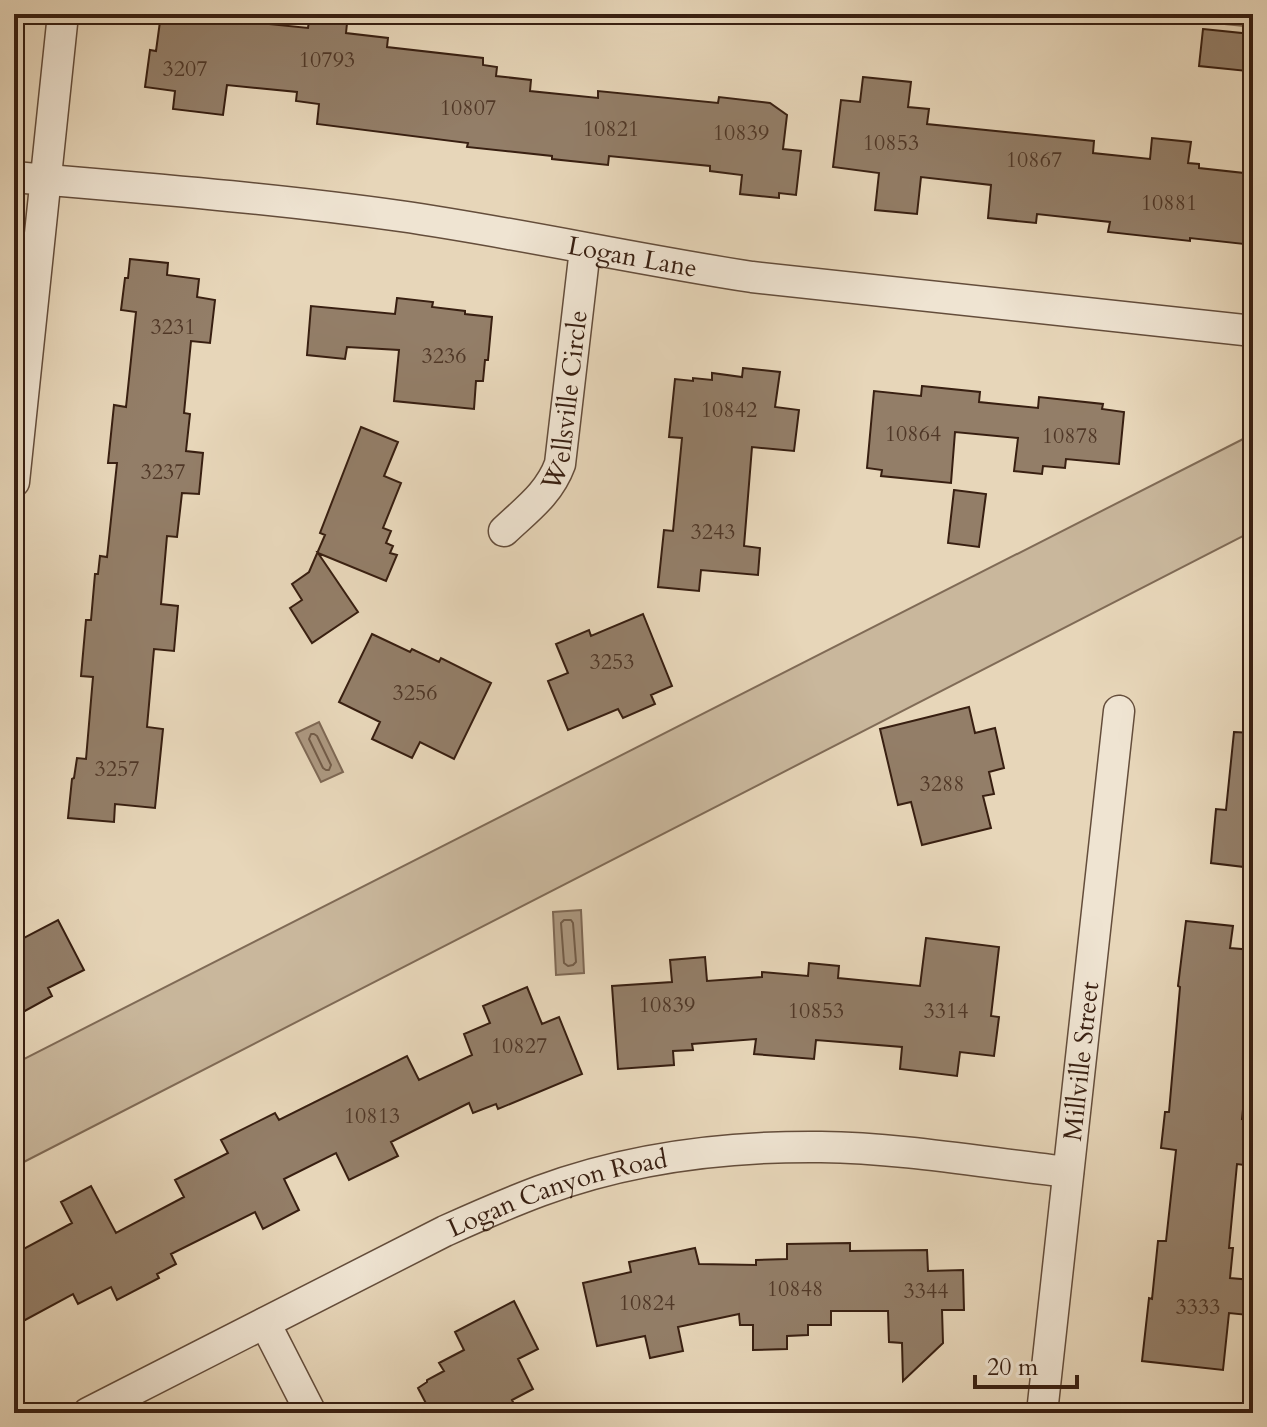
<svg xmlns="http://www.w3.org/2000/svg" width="1267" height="1427" font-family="Cardo,serif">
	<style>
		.green { fill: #c9b79c; stroke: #806b56; stroke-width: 2 }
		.water { fill: #ac9880; stroke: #7e6854; stroke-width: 2 }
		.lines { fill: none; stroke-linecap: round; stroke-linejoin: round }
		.shore { stroke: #725c48; stroke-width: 2 }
		.building { fill: #937e68; stroke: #381f11; stroke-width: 2 }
		.minor-casing { stroke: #644d3b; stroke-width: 33 }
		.minor { stroke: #efe4d2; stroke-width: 30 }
		.labels { text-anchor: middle; stroke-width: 6; stroke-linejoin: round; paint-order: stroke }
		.number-label { font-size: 22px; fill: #4f3727 }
		.street-label { font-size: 26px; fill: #381f11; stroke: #efe4d2 }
	</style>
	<rect width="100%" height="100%" fill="#e7d6b9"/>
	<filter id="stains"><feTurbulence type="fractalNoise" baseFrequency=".0025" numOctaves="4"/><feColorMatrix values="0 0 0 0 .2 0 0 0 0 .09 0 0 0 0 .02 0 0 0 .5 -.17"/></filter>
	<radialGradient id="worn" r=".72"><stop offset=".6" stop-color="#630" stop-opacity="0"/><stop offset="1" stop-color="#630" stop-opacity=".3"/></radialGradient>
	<path class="green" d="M1125 14H1253V27Z
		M1253 434V531L14 1167V1064Z"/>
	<path class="water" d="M319 722 343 772 321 782 296 733Z
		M581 910 584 973 556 975 553 912Z"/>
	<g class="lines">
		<path class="shore" d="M311 734H314L317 736 331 765 329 770H326L323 768 309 739Z
			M571 920 573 923 576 962 573 965 568 966 564 963 561 923 564 920Z"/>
	</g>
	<path class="building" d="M161 14H230L229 20 308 28 310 14H348L346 33 388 38 387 47 483 58V65L497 67 496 76 531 80 530 91 598 98V91L718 103 719 97 770 103 787 115 783 149 801 151 796 195 779 193V198L740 194 742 175 710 171V166L609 156 608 165 552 159V156L467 147 468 143 317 124 319 104 296 101 297 92 227 85 223 115 173 109 175 91 145 87 150 50 156 51Z
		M1203 29 1251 34 1247 71 1199 66Z
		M863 77 911 82 908 107 929 109 927 124 1094 141 1093 153 1150 159 1152 138 1191 142 1188 163 1199 164V168L1253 174V245L1190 238V241L1108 232 1110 222 1037 214 1036 223 988 218 991 185 921 177 917 214 875 210 879 173 833 167 841 100 860 102Z
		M130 259 168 263 167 275 199 279 197 297 215 300 210 343 191 341 184 413 190 414 186 451 203 453 199 494 182 493 177 537 167 536 161 604 178 606 174 651 154 649 147 727 163 729 155 808 115 804 114 822 68 818 72 779 74 778 77 758 86 759 93 677 81 676 86 620H91L95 574H98L100 556 107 557 117 463H108L114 405 126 407 136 312 121 310 125 278H128Z
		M397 298 433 302 432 307 465 311V314L492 317 488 360H485L483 381H476L474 409 394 401 399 350 347 347 345 359 307 355 311 306 395 314Z
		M743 368 780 372 775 407 799 410 794 451 752 447 744 546 760 548 758 575 701 570 699 591 658 587 664 530 673 531 682 438 669 437 675 379 693 381V378L712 380V373L742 377Z
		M922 386 980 392 979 402 1038 408 1039 397 1103 404 1102 409 1124 412 1119 464 1066 459 1065 468 1043 466 1042 474 1014 471 1018 438 955 432 951 483 881 476 882 470 867 468 874 391 921 396Z
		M361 427 398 442 384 476 401 483 383 528 391 531 386 543 393 546 390 553 397 555 386 581 318 553 358 612 312 643 290 608 302 600 292 584 309 572 325 535 320 533Z
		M954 490 986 494 979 547 948 543Z
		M643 614 672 686 651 695 655 704 623 718 618 709 568 730 548 681 568 673 556 644 589 630 591 636Z
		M372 634 410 652 412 649 439 662 441 658 491 683 454 759 420 742 412 758 372 739 380 722 339 702Z
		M969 707 975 733 995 728 1004 768 989 772 994 794 983 796 991 828 922 845 911 802 898 805 880 729Z
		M1234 732 1253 733V868L1211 863 1216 809 1226 810Z
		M58 920 84 970 48 988 52 996 14 1017V943Z
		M1186 921 1233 926 1230 948 1253 950V1061H1248L1242 1119 1253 1120V1166L1237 1164 1229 1248H1233L1230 1278 1252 1280 1248 1315 1229 1313 1223 1370 1142 1361 1149 1298 1152 1299 1158 1241H1166L1176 1150 1161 1148 1165 1112H1169L1180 987 1178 986Z
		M926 938 999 947 991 1016 999 1017 994 1056 960 1052 957 1076 900 1069 902 1047 816 1040 814 1059 754 1054 756 1039 692 1044 693 1050 673 1051 674 1065 618 1069 612 986 672 982 670 960 705 957 707 981 762 977V972L808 976 809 963 839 966 838 978 920 986Z
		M527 987 542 1024 559 1017 582 1074 498 1109 496 1104 473 1113 469 1103 391 1142 398 1156 349 1180 336 1153 284 1179 299 1210 263 1229 255 1212 171 1254 176 1264 157 1274 159 1278 117 1300 111 1287 78 1304 73 1294 14 1326V1254L72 1223 61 1202 91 1186 116 1233 184 1197 175 1180 228 1153 221 1140 275 1113 279 1120 407 1056 419 1080 472 1055 464 1034 490 1023 483 1006Z
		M850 1243V1251L927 1250 928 1271 963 1270 964 1310H942L943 1343 903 1381 902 1343 889 1342 888 1311H831V1325H808V1335L787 1336V1349L753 1350V1325H740L739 1314 678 1327 683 1351 650 1358 645 1336 597 1346 583 1283 631 1272 629 1262 695 1248 699 1264 756 1265V1260L787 1259V1244Z
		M514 1301 538 1349 518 1359 533 1389 512 1400 518 1413H431L418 1388 427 1382V1380L444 1371 439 1363 464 1350 455 1332Z"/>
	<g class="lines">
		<g class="minor-casing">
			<g id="minor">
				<path id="s1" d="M14 177C142 188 272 198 400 216 518 233 634 259 752 277L1253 331"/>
				<path d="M14 482 63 14"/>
				<path id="s2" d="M504 531C526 510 549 494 560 464L585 249"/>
				<path d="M265 1323 311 1413"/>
				<path id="s3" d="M88 1413 445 1231C476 1217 508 1203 540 1191 629 1158 726 1146 821 1147 903 1148 986 1163 1068 1172"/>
				<path id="s4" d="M1042 1413 1119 711"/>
			</g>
		</g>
		<use href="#minor" class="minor"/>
	</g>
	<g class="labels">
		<g class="number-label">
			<text x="327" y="67">10793</text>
			<text x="185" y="76">3207</text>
			<text x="468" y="115">10807</text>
			<text x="611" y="136">10821</text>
			<text x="741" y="140">10839</text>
			<text x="891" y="150">10853</text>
			<text x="1034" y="167">10867</text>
			<text x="1169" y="210">10881</text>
			<text x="173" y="334">3231</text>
			<text x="444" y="363">3236</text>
			<text x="729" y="417">10842</text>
			<text x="913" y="441">10864</text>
			<text x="1070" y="443">10878</text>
			<text x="163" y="479">3237</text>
			<text x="713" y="539">3243</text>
			<text x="612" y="669">3253</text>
			<text x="415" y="700">3256</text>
			<text x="117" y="776">3257</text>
			<text x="942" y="791">3288</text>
			<text x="667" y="1012">10839</text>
			<text x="816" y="1018">10853</text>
			<text x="946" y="1018">3314</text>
			<text x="519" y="1053">10827</text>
			<text x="372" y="1123">10813</text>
			<text x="795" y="1296">10848</text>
			<text x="926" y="1298">3344</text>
			<text x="647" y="1310">10824</text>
			<text x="1198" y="1314">3333</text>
		</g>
		<g class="street-label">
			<text dy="9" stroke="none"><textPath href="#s1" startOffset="624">Logan Lane</textPath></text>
			<text dy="9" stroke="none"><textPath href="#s2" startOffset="152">Wellsville Circle</textPath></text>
			<text dy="9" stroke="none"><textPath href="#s4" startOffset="354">Millville Street</textPath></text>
			<text dy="9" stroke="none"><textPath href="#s3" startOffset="520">Logan Canyon Road</textPath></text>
		</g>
	</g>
	<rect width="1267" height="1427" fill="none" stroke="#e7d6b9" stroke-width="48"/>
	<rect x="16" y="16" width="1235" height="1395" fill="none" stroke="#381f11" stroke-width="4"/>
	<rect x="24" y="24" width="1219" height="1379" fill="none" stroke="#381f11" stroke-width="2"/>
	<path d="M975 1375v12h102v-12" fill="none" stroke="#381f11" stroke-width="4"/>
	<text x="987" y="1375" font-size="24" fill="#381f11" stroke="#efe4d2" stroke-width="6" paint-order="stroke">20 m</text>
	<rect width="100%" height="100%" filter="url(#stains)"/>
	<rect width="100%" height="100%" fill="url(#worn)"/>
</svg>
